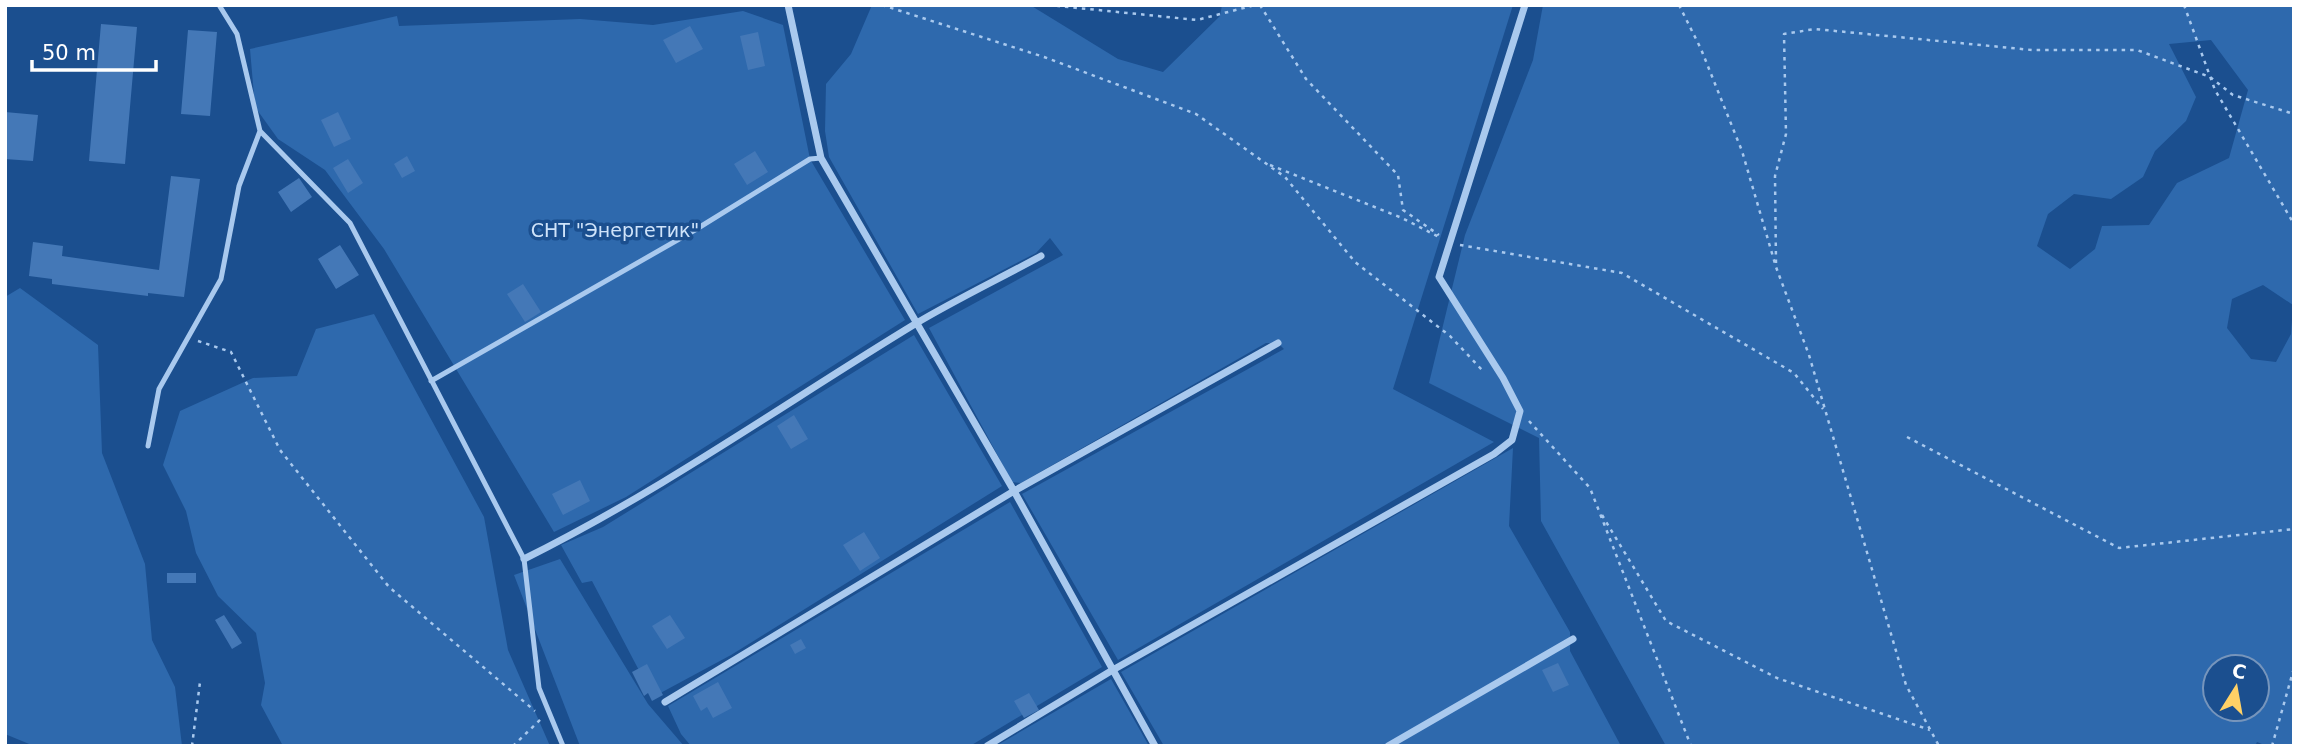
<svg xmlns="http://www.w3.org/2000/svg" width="2299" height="751" font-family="'DejaVu Sans',sans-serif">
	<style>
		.green { fill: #2e69ad; fill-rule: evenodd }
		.building { fill: #4478b7 }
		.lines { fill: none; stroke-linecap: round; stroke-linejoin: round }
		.path { stroke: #a9c9ee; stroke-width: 2.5; stroke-dasharray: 3.5 5; stroke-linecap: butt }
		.lane { stroke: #a9c9ee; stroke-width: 5 }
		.street { stroke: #a9c9ee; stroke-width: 7 }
		.labels { text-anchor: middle; stroke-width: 7; stroke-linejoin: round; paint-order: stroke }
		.park-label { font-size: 19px; fill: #cfe3fa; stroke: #1b4f8f }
	</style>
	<rect width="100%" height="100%" fill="#1b4f8f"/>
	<path class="green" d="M872 5H1030L1118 59 1163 72 1220 16 1222 5H1513L1393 389 1494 442 1118 660 1022 494 1284 349 1278 343H1266L1021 483 1012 482 929 328 1063 255 1050 238 1036 253 918 314 829 157 825 131 826 84 851 54Z
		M1543 5H2294V746H2267L2257 742 2255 746H1666L1541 521 1539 438 1429 383 1465 235 1533 60ZM2211 40 2248 90 2229 158 2177 183 2149 225 2102 226 2095 249 2070 269 2037 246 2048 214 2074 194 2111 199 2143 177 2155 151 2186 121 2196 97 2169 44ZM2263 285 2293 305 2291 334 2276 362 2251 359 2227 328 2232 299ZM2215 667H2257V709H2215Z
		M743 11 783 25 810 159 905 320 626 497 554 532 384 249 325 170 278 139 255 107 250 49 397 16 399 26 580 19 653 25Z
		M20 288 98 345 102 453 145 564 152 640 175 687 182 746H34L5 734V297Z
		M374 314 484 517 508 650 550 746H283L261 705 265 683 256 633 218 596 196 553 186 511 163 465 180 411 253 378 297 376 316 329Z
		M914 335 1002 486 731 655 653 697 592 581 582 583 561 545 603 527Z
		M1513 448 1509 526 1570 632V651L1621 746H1164L1121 672Z
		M1010 502 1102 667 970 746H691L681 734 668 706Z
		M560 559 648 704 684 746H580L514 575Z
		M1111 679 1149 746H996Z"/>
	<path class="building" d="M101 24 137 27 125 164 89 161Z
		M690 26 703 49 676 63 663 40Z
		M188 30 217 32 210 116 181 114Z
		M758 32 765 66 748 70 740 36Z
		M5 112 38 115 33 161 5 159Z
		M338 112 351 139 334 147 321 120Z
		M755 151 768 172 747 185 734 164Z
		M407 156 415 171 402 178 394 164Z
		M348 159 363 183 348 193 333 168Z
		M171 176 200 179 184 297 148 293V296L52 284V279L29 276 33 242 63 246 62 256 159 270Z
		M299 178 312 197 291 212 278 192Z
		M340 245 359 275 336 289 318 259Z
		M523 284 541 312 525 322 507 294Z
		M794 415 808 439 791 449 777 426Z
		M580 480 590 501 563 515 552 494Z
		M864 532 880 558 860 571 843 545Z
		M167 573H196V583H167Z
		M224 615 242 643 232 649 215 620Z
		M670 615 685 638 667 649 652 626Z
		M801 639 806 648 795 654 790 645Z
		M1558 663 1569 685 1553 692 1542 670Z
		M647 664 663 695 652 701 648 693 644 696 632 672Z
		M718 682 732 708 713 718 707 707 701 711 693 696Z
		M1029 693 1039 710 1024 718 1014 701Z"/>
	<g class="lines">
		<path class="path" d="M882 5 1044 57 1196 114 1285 177 1355 262 1450 336 1484 372
			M1048 5 1197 20 1255 5
			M1260 5 1306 79 1398 175 1403 210 1439 235
			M1679 5 1701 49 1742 151 1776 267 1809 355 1906 685 1939 746
			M2184 5 2215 90 2294 224
			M1270 165 1402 218 1441 238
			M1460 245 1622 273 1794 373 1823 409
			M1776 263 1775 176 1786 134 1784 34 1815 29 2032 50H2137L2210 77 2233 95 2294 114
			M198 341 231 352 280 450 389 587 535 711
			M1529 421 1590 488 1691 746
			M1907 437 2119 548 2294 529
			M1602 515 1666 621 1777 678 1930 730
			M192 746 200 682
			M513 746 541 719
			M2272 746 2294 668"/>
		<path class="lane" d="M260 131 350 223 524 559 539 688 563 746
			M431 381 695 230 810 159 821 158
			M148 446 159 389 221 279 239 186 260 131 237 34 219 5"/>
		<path class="street" d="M788 5 821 158 1014 491 1155 746
			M524 559C661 491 785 403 915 324 955 300 999 279 1041 256
			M665 702 1014 491 1278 343
			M987 746 1111 671 1494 454 1512 440 1520 411 1503 378 1439 277 1525 5
			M1388 746 1573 639"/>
	</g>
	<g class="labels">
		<g class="park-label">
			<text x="615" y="237">СНТ "Энергетик"</text>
		</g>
	</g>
	<rect width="2299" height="751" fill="none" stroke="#ffffff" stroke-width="14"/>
	<g transform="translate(2236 688) rotate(11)"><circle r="33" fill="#1b4f8f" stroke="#7695bc" stroke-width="2"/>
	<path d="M0-5L12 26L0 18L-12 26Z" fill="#ffd166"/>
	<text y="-10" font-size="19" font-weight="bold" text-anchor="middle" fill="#ffffff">С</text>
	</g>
	<path d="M32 60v10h124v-10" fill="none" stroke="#ffffff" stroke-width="3.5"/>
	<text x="42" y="60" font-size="21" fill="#ffffff" stroke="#1b4f8f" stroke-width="5" paint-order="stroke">50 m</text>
</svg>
